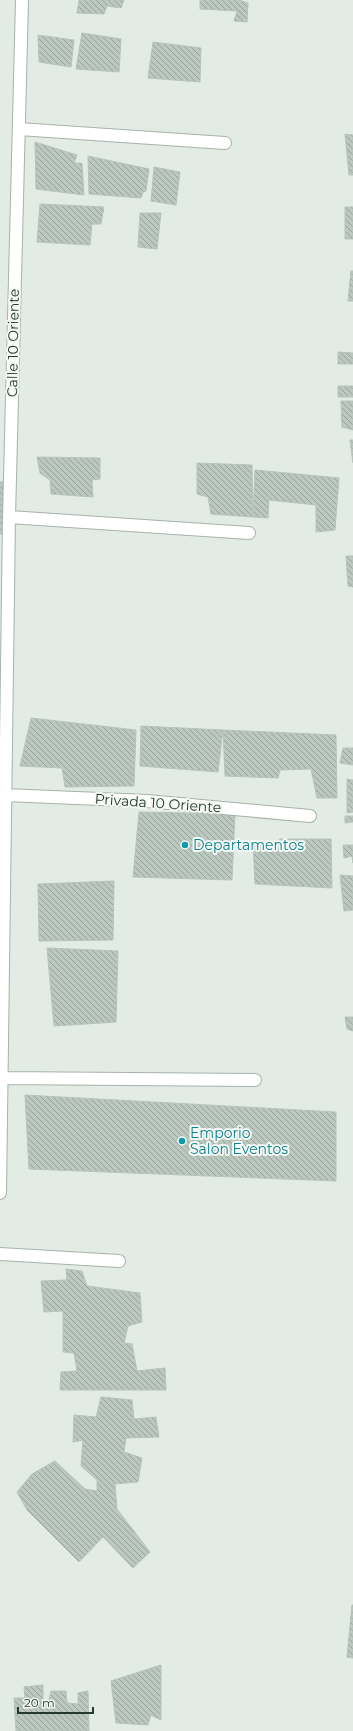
<svg xmlns="http://www.w3.org/2000/svg" width="353" height="1731" font-family="Montserrat,sans-serif">
	<style>
		.building { fill: url(#building-back-hatch); stroke: #b6c4ba }
		.lines { fill: none; stroke-linecap: round; stroke-linejoin: round }
		.lane-casing { stroke: #a6b2aa; stroke-width: 14 }
		.street-casing { stroke: #a6b2aa; stroke-width: 14 }
		.lane { stroke: #fff; stroke-width: 12 }
		.street { stroke: #fff; stroke-width: 12 }
		.culture-dot { fill: #0f9aa8; stroke: #f3f8f4; stroke-width: 1.5 }
		.labels { text-anchor: middle; stroke-width: 4; stroke-linejoin: round; paint-order: stroke }
		.street-label { font-size: 14px; fill: #243a2e; stroke: #f3f8f4 }
		.culture-label { font-size: 14px; fill: #0d838f; stroke: #f3f8f4; text-anchor: start }
	</style>
	<defs>
		<pattern id="building-back-hatch" width="6" height="6" patternUnits="userSpaceOnUse"><rect width="6" height="6" fill="#bbc8c0"/><path d="M-1 5l2 2M0 0l6 6M5-1l2 2" fill="none" stroke="#98a39c"/></pattern>
	</defs>
	<rect width="100%" height="100%" fill="#e3ebe5"/>
	<path class="building" d="M79 0H124L121 8 107 6 104 14 77 13Z
		M200 0H239L248 3 247 22 234 21 237 11 200 9Z
		M82 33 121 39 119 72 76 69Z
		M38 35 74 40 71 67 39 62Z
		M153 42 201 48 200 82 148 78Z
		M345 134 353 135V175H349Z
		M35 142 77 155 74 163H82L84 195 36 189Z
		M88 156 149 169 146 191 143 192 141 198 89 194Z
		M154 167 180 172 176 205 151 201Z
		M40 204 104 207 101 224H92L90 245 37 242Z
		M345 207H353V239H345Z
		M140 213H161L157 249 138 247Z
		M351 271H353V301H348Z
		M338 352 353 353V364H338Z
		M338 386H353V397H338Z
		M341 401H353V430L342 427Z
		M350 440H353V463Z
		M37 457 100 458V479L92 480 93 497 51 494 50 480 40 473Z
		M197 463 252 465 253 517 211 514 208 497 197 494Z
		M255 470 339 478 335 530 316 532V505L269 500 268 518 253 517Z
		M0 482H4L9 535 0 534Z
		M346 556H353V587L348 586Z
		M31 718 136 730 134 786 65 787 62 768 20 766Z
		M141 726 223 730 218 772 140 766Z
		M223 730 336 735 337 798H317L311 769 280 770 278 778 225 776Z
		M343 748H353V765L340 763Z
		M347 779 353 780V812L347 813Z
		M139 812 235 814 232 880 133 877Z
		M345 816H353V822L345 823Z
		M280 839H331L332 888 255 884 253 843 275 845Z
		M343 845H353V863L352 856 344 858Z
		M340 875 353 876V910L344 911Z
		M114 881 113 940 39 941 38 884Z
		M47 948 118 951 116 1022 54 1026Z
		M345 1017H353V1031L347 1029Z
		M25 1095 336 1112V1181L29 1169Z
		M66 1269 82 1271 87 1286 140 1293 142 1322 128 1326 124 1343 132 1344 137 1371 165 1368 166 1390H60L61 1372 77 1371 74 1353 63 1352V1311L44 1312 41 1281 67 1280Z
		M101 1397 132 1400 134 1419 156 1417 159 1437 126 1438 124 1452 142 1458 138 1482 115 1484 117 1509 150 1552 133 1568 103 1537 79 1562 27 1510 17 1492 32 1474 55 1461 85 1489 97 1491V1480L81 1466 83 1440 73 1442 74 1415 96 1417Z
		M352 1605H353V1658L347 1657Z
		M161 1665V1720L151 1715 148 1725 116 1723 111 1681Z
		M43 1685V1703L48 1704 51 1691H66L67 1703 78 1704V1693L88 1691 89 1731H16L14 1698H25L24 1687Z"/>
	<g class="lines">
		<g class="lane-casing">
			<path id="lane" d="M0 1254 119 1261"/>
		</g>
		<g class="street-casing">
			<path id="street" d="M19 129 225 143
				M9 517 249 533
				M5 795 147 801 310 816
				M1 1078 255 1080
				M0 1193 9 517 22 0"/>
		</g>
		<use href="#lane" class="lane"/>
		<use href="#street" class="street"/>
	</g>
	<g class="culture-dot">
		<circle cx="185" cy="845" r="4"/>
		<circle cx="182" cy="1141" r="4"/>
	</g>
	<g class="labels">
		<g class="street-label">
			<text transform="translate(13 343) rotate(-89)" y="5">Calle 10 Oriente</text>
			<text transform="translate(158 803) rotate(4)" y="5">Privada 10 Oriente</text>
		</g>
		<g class="culture-label">
			<text x="193" y="850">Departamentos</text>
			<text x="190" y="1138">Emporio<tspan x="190" dy="16">Salon Eventos</tspan></text>
		</g>
	</g>
	<path d="M18 1707v6h75v-6" fill="none" stroke="#243a2e" stroke-width="2"/>
	<text x="24" y="1707" font-size="12" fill="#243a2e" stroke="#f3f8f4" stroke-width="3" paint-order="stroke">20 m</text>
</svg>
